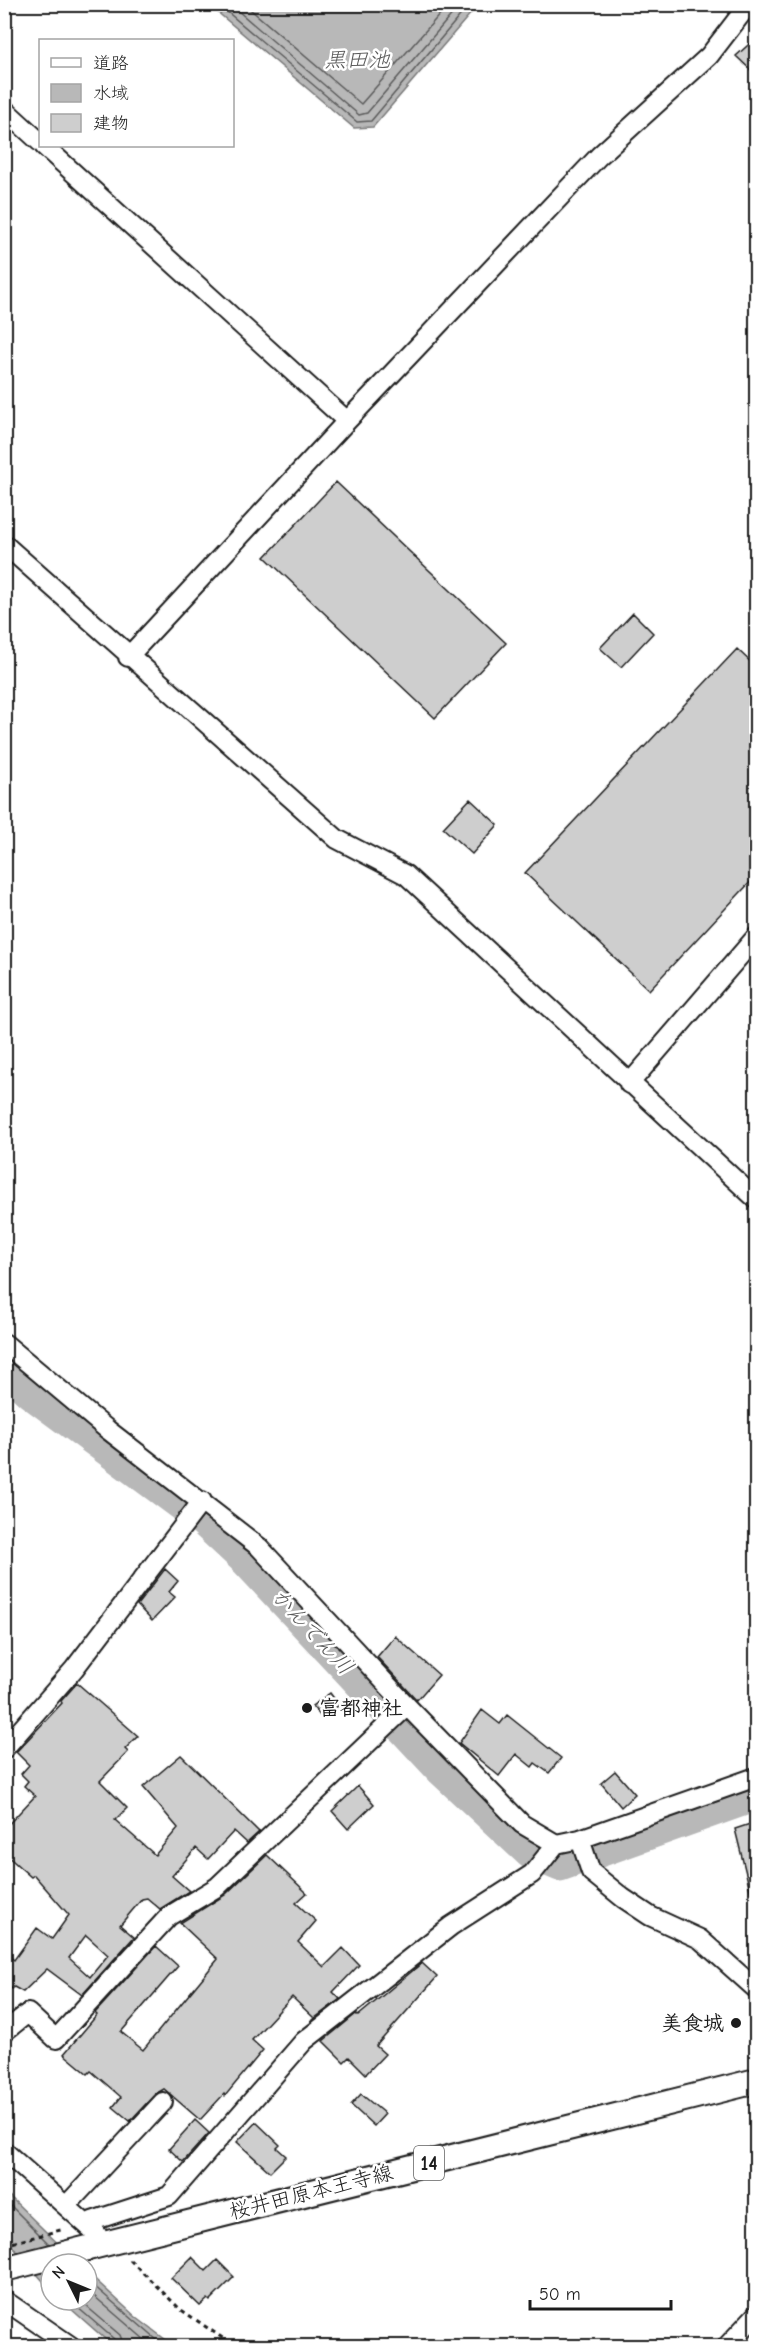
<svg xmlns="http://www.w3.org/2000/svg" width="761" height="2351" font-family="'Comic Neue','Klee One',sans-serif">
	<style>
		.water { fill: #b8b8b8; stroke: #7a7a7a; stroke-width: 1.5 }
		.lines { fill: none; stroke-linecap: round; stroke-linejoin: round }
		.shore { stroke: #5a5a5a; stroke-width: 1.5 }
		.river { stroke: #b8b8b8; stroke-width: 33 }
		.building { fill: #cecece; stroke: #1c1c1c; stroke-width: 1.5; fill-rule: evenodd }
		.minor-casing { stroke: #1c1c1c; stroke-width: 22 }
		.major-casing { stroke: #1c1c1c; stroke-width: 28 }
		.path { stroke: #1c1c1c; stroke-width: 3; stroke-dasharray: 4.5 4.5; stroke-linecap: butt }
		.minor { stroke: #fff; stroke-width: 18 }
		.major { stroke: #fff; stroke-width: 24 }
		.poi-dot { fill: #1c1c1c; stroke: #fff; stroke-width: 2 }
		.labels { text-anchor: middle; stroke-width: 5; stroke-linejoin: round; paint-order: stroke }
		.shield { fill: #fff; stroke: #606060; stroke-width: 1.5 }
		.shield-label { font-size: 20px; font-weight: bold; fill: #1c1c1c }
		.poi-label { font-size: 21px; font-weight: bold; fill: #1c1c1c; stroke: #fff; text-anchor: start }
		.street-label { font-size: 21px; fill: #1c1c1c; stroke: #fff }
		.water-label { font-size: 22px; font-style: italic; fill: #5a5a5a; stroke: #fff }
	</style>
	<rect width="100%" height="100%" fill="#fff"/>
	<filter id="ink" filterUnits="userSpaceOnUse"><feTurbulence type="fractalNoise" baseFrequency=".0167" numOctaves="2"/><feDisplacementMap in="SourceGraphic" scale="12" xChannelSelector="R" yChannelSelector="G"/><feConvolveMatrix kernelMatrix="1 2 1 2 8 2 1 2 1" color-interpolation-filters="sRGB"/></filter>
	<g filter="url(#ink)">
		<path class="water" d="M209 5H478L373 127 354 128Z
			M4 2191 79 2264H51V2290L5 2238Z
			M87 2272 137 2318 174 2346H113L61 2300H87Z"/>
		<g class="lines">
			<path class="shore" d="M218 4 357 122 371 121 470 4
				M230 4 359 115 367 113 461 4
				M244 4 361 104 449 4
				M4 2199 49 2244
				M87 2280 164 2346
				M87 2290 152 2346
				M69 2300 114 2339 116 2346
				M79 2300 120 2335 124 2346"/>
			<path class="river" d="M4 1368 30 1392 203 1520 247 1561 442 1770 531 1853 560 1865 756 1795"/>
		</g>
		<path class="building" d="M756 38V75L736 56Z
			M336 482 506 643 435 718 265 557Z
			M633 613 653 633 621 667 600 648Z
			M737 649 756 667V876L649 990 525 873Z
			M470 799 498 825 472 854 443 828Z
			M165 1569 178 1581 169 1592 175 1597 152 1621 137 1605Z
			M395 1636 439 1675 417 1700 377 1657Z
			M77 1683 138 1736 125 1749 128 1752 100 1781 127 1808 115 1820 155 1855 178 1828 143 1787 181 1755 259 1832 247 1843 234 1831 208 1859 196 1848 172 1876 189 1891 160 1909 147 1898 142 1899 120 1925 134 1937 82 1995 47 1969 23 1992 14 1987 12 1989 4 1981V1952L14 1960 37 1928 52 1939 69 1915 34 1875 31 1877 4 1853V1829L35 1796 24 1786 28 1781 21 1774 29 1765 16 1752 62 1703 61 1701ZM86 1935 108 1955 90 1977 69 1958Z
			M330 1693 339 1705 322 1718 312 1706Z
			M482 1710 500 1724 507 1715 561 1758 549 1773 535 1763 532 1767 516 1754 499 1776 459 1743Z
			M615 1771 635 1794 621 1807 601 1783Z
			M358 1786 374 1804 348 1829 332 1811Z
			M756 1822V1894H751L735 1829Z
			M267 1855 307 1893 296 1903 316 1921 298 1942 324 1967 343 1948 359 1965 333 1992 340 1999 311 2021 314 2018 292 1997 252 2040 263 2050 225 2096 224 2094 200 2120 164 2089 155 2094 130 2121 113 2107 121 2097 91 2071 88 2074 64 2054 97 2015 95 2013 156 1946 178 1966 121 2032 143 2050 218 1959 180 1923 225 1895Z
			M422 1963 437 1977 376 2046 385 2054 366 2074 349 2057 344 2062 323 2041 356 2014 358 2016Z
			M361 2094 385 2114 374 2126 351 2105Z
			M195 2120 209 2133 183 2162 169 2149Z
			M256 2122 280 2145 277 2148 286 2156 270 2172 237 2142Z
			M192 2257 206 2271 217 2260 234 2277 210 2301 208 2299 200 2306 171 2278Z"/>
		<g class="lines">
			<g class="minor-casing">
				<path id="minor" d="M4 109 40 142
					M44 146 347 421
					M4 544 337 839 406 875 756 1199
					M128 657 347 421 599 156 709 56 749 4
					M629 1084 756 937
					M4 1343 108 1430 259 1547 407 1706 522 1824 556 1844 580 1839 756 1777
					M4 1749 74 1669 202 1501
					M580 1839 591 1872 623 1898 650 1916 700 1939 756 1989
					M4 2032 28 2013 56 2039 169 1916 217 1887 407 1706
					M4 2151 97 2234
					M67 2205 163 2102
					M92 2221 169 2196 304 2041 451 1926 532 1874 556 1844
					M4 2300 71 2346
					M727 2346 756 2315"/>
			</g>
			<g class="major-casing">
				<path id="major" d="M4 2269 756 2081"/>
			</g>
			<path class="path" d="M4 2245 64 2229
				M130 2260 180 2309 234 2346"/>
			<use href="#minor" class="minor"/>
			<use href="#major" class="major"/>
		</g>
	</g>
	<g class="poi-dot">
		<circle cx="307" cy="1708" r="6"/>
		<circle cx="736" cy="2023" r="6"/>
	</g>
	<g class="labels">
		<rect class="shield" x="414" y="2146" width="30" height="34" rx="4.5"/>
		<g class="shield-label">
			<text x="429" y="2170">14</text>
		</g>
		<g class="poi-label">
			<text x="319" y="1715">富都神社</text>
			<text x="724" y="2030" text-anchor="end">美食城</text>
		</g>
		<g class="street-label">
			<text transform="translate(311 2192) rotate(-14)" y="7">桜井田原本王寺線</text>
		</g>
		<g class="water-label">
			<text x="357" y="67">黒田池</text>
			<text transform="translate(313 1631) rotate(47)" y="8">かんでん川</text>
		</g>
	</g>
	<rect width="761" height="2351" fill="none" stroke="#fff" stroke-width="24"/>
	<rect x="12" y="12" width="737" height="2327" fill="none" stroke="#1c1c1c" stroke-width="2" filter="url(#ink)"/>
	<rect x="39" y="39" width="195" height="108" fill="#ffffff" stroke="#a4a4a4" stroke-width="1.5"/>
	<rect x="51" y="58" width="30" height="9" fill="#ffffff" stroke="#a4a4a4" stroke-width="1.5"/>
	<text x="93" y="69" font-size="18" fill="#1c1c1c">道路</text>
	<rect x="51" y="84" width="30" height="18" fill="#b8b8b8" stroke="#a4a4a4" stroke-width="1.5"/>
	<text x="93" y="99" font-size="18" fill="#1c1c1c">水域</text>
	<rect x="51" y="114" width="30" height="18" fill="#cecece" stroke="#a4a4a4" stroke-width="1.5"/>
	<text x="93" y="129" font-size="18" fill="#1c1c1c">建物</text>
	<g transform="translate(69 2282) rotate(313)"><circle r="28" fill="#ffffff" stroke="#a4a4a4" stroke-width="1.5"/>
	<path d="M0-4.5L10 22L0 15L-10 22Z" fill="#1c1c1c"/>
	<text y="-9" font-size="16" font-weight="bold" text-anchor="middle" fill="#1c1c1c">N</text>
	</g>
	<path d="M530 2300v9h141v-9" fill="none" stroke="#1c1c1c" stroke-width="3"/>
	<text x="539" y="2300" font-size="18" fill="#1c1c1c" stroke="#ffffff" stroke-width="4.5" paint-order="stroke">50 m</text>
</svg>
